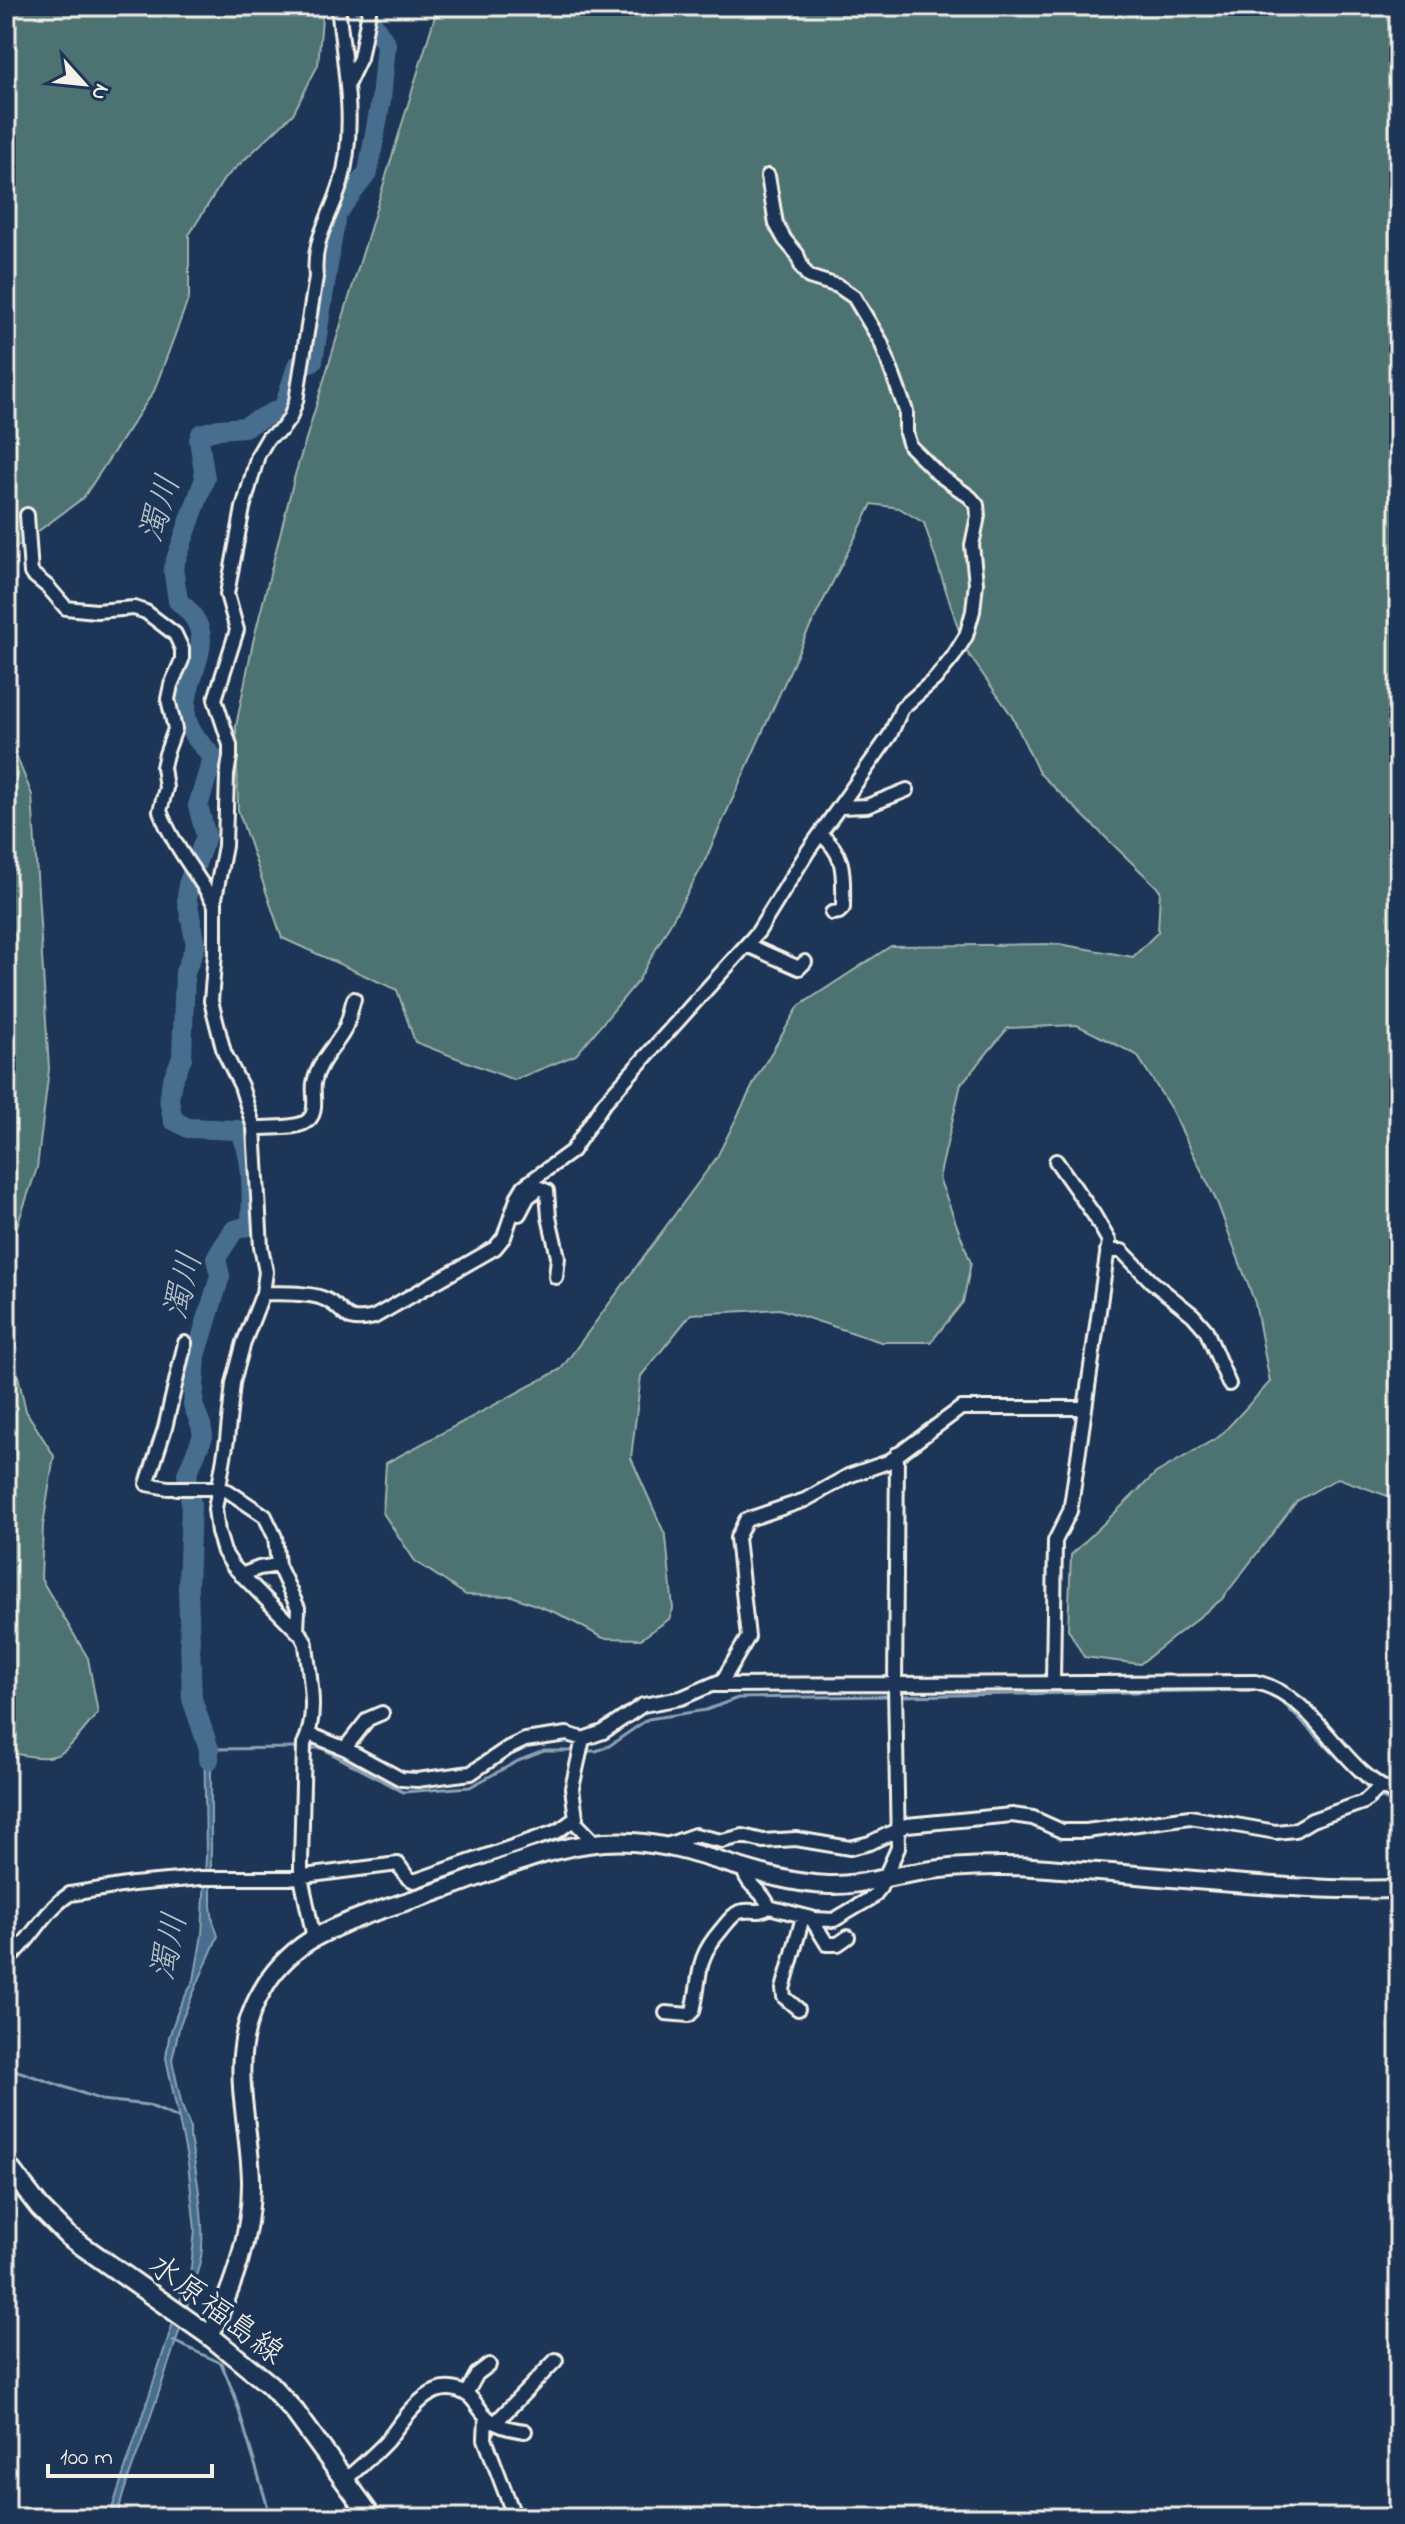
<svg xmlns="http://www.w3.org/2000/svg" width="1405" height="2524" font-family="'Indie Flower','Klee One',sans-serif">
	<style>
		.green { fill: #4e7272; stroke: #a1b2ad; stroke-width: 2 }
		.water { fill: #476e8f; stroke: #8ca2b3; stroke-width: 2 }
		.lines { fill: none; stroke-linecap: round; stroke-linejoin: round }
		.stream { stroke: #8ca2b3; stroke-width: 3 }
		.river { stroke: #476e8f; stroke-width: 20 }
		.minor-casing { stroke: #f4f1e8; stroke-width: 18 }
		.tertiary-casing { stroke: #f4f1e8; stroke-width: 22 }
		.secondary-casing { stroke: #f4f1e8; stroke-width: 24 }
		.minor { stroke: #1d3557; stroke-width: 12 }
		.tertiary { stroke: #1d3557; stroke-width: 16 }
		.secondary { stroke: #1d3557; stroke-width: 18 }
		.labels { text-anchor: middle; stroke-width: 7; stroke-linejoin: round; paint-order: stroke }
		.street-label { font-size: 32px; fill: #f4f1e8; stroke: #1d3557 }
		.water-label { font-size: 34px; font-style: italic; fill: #b7c3c9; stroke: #1d3557 }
	</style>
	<rect width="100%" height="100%" fill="#1d3557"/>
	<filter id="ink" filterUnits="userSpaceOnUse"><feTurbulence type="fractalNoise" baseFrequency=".0125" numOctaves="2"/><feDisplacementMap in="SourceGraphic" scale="16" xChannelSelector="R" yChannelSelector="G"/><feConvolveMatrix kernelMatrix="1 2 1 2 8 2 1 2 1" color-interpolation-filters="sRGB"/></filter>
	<g filter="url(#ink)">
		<path class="green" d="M6 6H323L318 65 293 114 224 179 189 235V297L154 391 83 498 6 555Z
			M438 6H1399V1500L1338 1478 1297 1501 1222 1599 1140 1664 1084 1657 1068 1629 1071 1555 1156 1473 1220 1436 1270 1382 1255 1303 1217 1202 1171 1109 1137 1055 1077 1025 1008 1028 961 1084 939 1178 971 1263 963 1302 931 1342H881L780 1309 691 1314 641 1376 631 1458 666 1537 673 1609 669 1619 641 1639 603 1638 559 1614 512 1596 466 1595 415 1561 383 1513 386 1463 561 1369 717 1157 757 1077 799 1006 891 946 1059 944 1133 957 1158 932 1160 890 1039 773 1012 716 965 649 924 523 899 508 872 504 805 637 703 865 638 981 576 1055 514 1080 415 1042 397 990 282 938 238 810 236 726 253 642 295 475Z
			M6 730 32 795 49 1069 37 1168 6 1258Z
			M6 1323 26 1411 54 1456 43 1525 41 1579 88 1658 98 1713C60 1757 66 1764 6 1752Z"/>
		<path class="water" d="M204 1734 211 1752V1906L213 1921 218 1936 180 2024 172 2060 182 2106 190 2126V2138C196 2169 208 2237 199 2266 184 2319 166 2372 148 2424 138 2455 123 2486 117 2518H109L191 2268 195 2230 188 2163 166 2058 169 2037 179 2008 194 1980 202 1935 206 1856Z"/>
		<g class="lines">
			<path class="stream" d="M899 1696 1257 1690 1277 1697 1371 1791
				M307 1748H321L403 1792 470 1787 518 1761 544 1751H575
				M209 1749 299 1748
				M583 1751H596L609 1746 648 1719 706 1710 738 1698 891 1696
				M1377 1796 1399 1805
				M6 2067 102 2100 148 2105 178 2118
				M173 2341 221 2363 234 2394 271 2518"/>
			<path class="river" d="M209 1760V1749L192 1699 188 1588 191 1504 187 1474 203 1436 201 1425 193 1405 196 1356 220 1276 216 1258 234 1230 251 1225C252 1200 254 1149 238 1130L188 1128 173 1120 169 1099 172 1081 182 1058 185 972 196 945 187 900 188 885 206 836 198 806 213 757C202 744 188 733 186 715 183 669 226 639 178 601L173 568 205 478 199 440 201 434 219 429 244 427 284 407 297 366 313 361 336 214 368 172 381 100 386 44 362 6"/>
			<g class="minor-casing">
				<path id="minor" d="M348 83 360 58 370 6
					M27 515 31 573 48 587 66 608 96 611 134 608 146 612 175 634 182 649V660L171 685 168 699 175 729 166 754 163 767 166 788 160 811C174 847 196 872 215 905
					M841 807 867 806 907 790
					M820 834C847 855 843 875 843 908L839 912 832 913
					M747 945 799 968 805 962
					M254 1128C269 1127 291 1129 304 1123 320 1115 312 1096 314 1083 318 1063 332 1050 342 1034 349 1024 350 1011 354 999
					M519 1214 528 1197 540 1188 547 1191 549 1217 558 1257 556 1277
					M1107 1251H1122L1151 1281 1193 1315 1206 1330 1229 1384
					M263 1293C281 1294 305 1292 322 1298 347 1307 340 1326 374 1317L495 1248 504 1237 518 1196 524 1186 572 1151 604 1103 758 932 808 851 890 735 902 708 935 679 953 657 966 636 973 611 976 583 972 545 978 516 977 505 970 497 938 474 910 446 906 433V411L881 342 854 297 838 286 809 277 802 268 797 254 785 240 776 224 768 176
					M185 1343 165 1428 147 1484 168 1488H218L228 1491 265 1516 275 1537 278 1565 298 1608 297 1631
					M241 1575 259 1568 278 1565
					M1053 1682 1055 1541 1070 1511 1072 1499 1109 1241 1094 1215 1056 1161
					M715 1685 1255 1682C1318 1695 1340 1774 1399 1795
					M309 1734 346 1749 401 1779 417 1780 471 1773 508 1748 525 1740 567 1734 583 1739 603 1732 643 1705 681 1698 723 1680 748 1637 737 1538 746 1520 805 1500 848 1476 888 1462 961 1408H1084
					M345 1748 368 1719 382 1713
					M573 1820 595 1843
					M664 1846 695 1835 722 1841 743 1836 763 1841 796 1839 850 1848 870 1843 907 1825 1012 1815 1033 1818 1062 1831H1086L1190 1817 1276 1832 1295 1830 1312 1820 1364 1802 1380 1787
					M743 1869C749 1890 762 1888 769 1907L815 1919 834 1920 873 1897 880 1888 898 1848 895 1686 897 1454
					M811 1918 827 1944H838L848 1937
					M314 1938 301 1877V1863L304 1744C319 1714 309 1677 306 1644L302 1636 233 1566 224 1552 218 1532 215 1509 227 1440 233 1383 244 1342 263 1293 266 1272 261 1247 254 1128 241 1086 224 1052 211 1001 215 953V898L225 846 227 775 230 757V745L215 699 237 630 227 594 243 508 258 455 268 438 282 429 290 418 296 401 316 277C312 238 331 218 341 183 357 126 344 64 338 6
					M6 1961C31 1942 44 1910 70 1894L133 1884 201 1878H288L398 1864 408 1878 414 1881 558 1831 576 1818 572 1788 583 1739
					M798 2009 784 1997 783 1989 803 1917
					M666 2013 689 2015 693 2011C702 1974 694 1961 721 1930 726 1924 732 1915 739 1912 750 1908 758 1915 769 1907
					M466 2394 477 2374 489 2365
					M486 2417 485 2439 515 2518
					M495 2423 556 2360
					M344 2481C358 2468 373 2456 386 2442 405 2418 432 2371 469 2396 476 2402 479 2409 485 2415 494 2426 511 2429 525 2431
					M352 2518 360 2504"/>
			</g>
			<g class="tertiary-casing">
				<path id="tertiary" d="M210 2336C233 2286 252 2236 251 2180 249 2109 223 2051 266 1984 277 1966 297 1947 316 1937 354 1916 398 1905 439 1891 501 1870 566 1837 633 1842 699 1846 761 1883 829 1885 858 1886 885 1877 913 1873 940 1868 970 1866 997 1866 1031 1865 1065 1870 1098 1872 1196 1879 1301 1892 1399 1889"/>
			</g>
			<g class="secondary-casing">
				<path id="secondary" d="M6 2164 40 2208 67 2235 210 2336 270 2385 295 2412 372 2518"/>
			</g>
			<use href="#minor" class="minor"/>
			<use href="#tertiary" class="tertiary"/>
			<use href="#secondary" class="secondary"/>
		</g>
	</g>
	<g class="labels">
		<g class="street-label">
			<text transform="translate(217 2308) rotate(37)" y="11">水原福島線</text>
		</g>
		<g class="water-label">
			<text transform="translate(158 508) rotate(-73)" y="12">濁川</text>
			<text transform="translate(181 1285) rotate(-76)" y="12">濁川</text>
			<text transform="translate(167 1946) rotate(-78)" y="12">濁川</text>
		</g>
	</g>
	<rect width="1405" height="2524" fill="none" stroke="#1d3557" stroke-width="32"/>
	<rect x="16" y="16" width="1373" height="2492" fill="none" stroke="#f4f1e8" stroke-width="3" filter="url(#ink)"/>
	<g transform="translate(84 84) rotate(117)" stroke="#1d3557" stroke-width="6" paint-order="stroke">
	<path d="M0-6L14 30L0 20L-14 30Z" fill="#f4f1e8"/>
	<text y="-12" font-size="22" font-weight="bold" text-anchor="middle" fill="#f4f1e8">N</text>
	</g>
	<path d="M48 2464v12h164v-12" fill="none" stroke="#f4f1e8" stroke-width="4"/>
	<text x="60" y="2464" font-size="24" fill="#f4f1e8" stroke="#1d3557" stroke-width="6" paint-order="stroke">100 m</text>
</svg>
